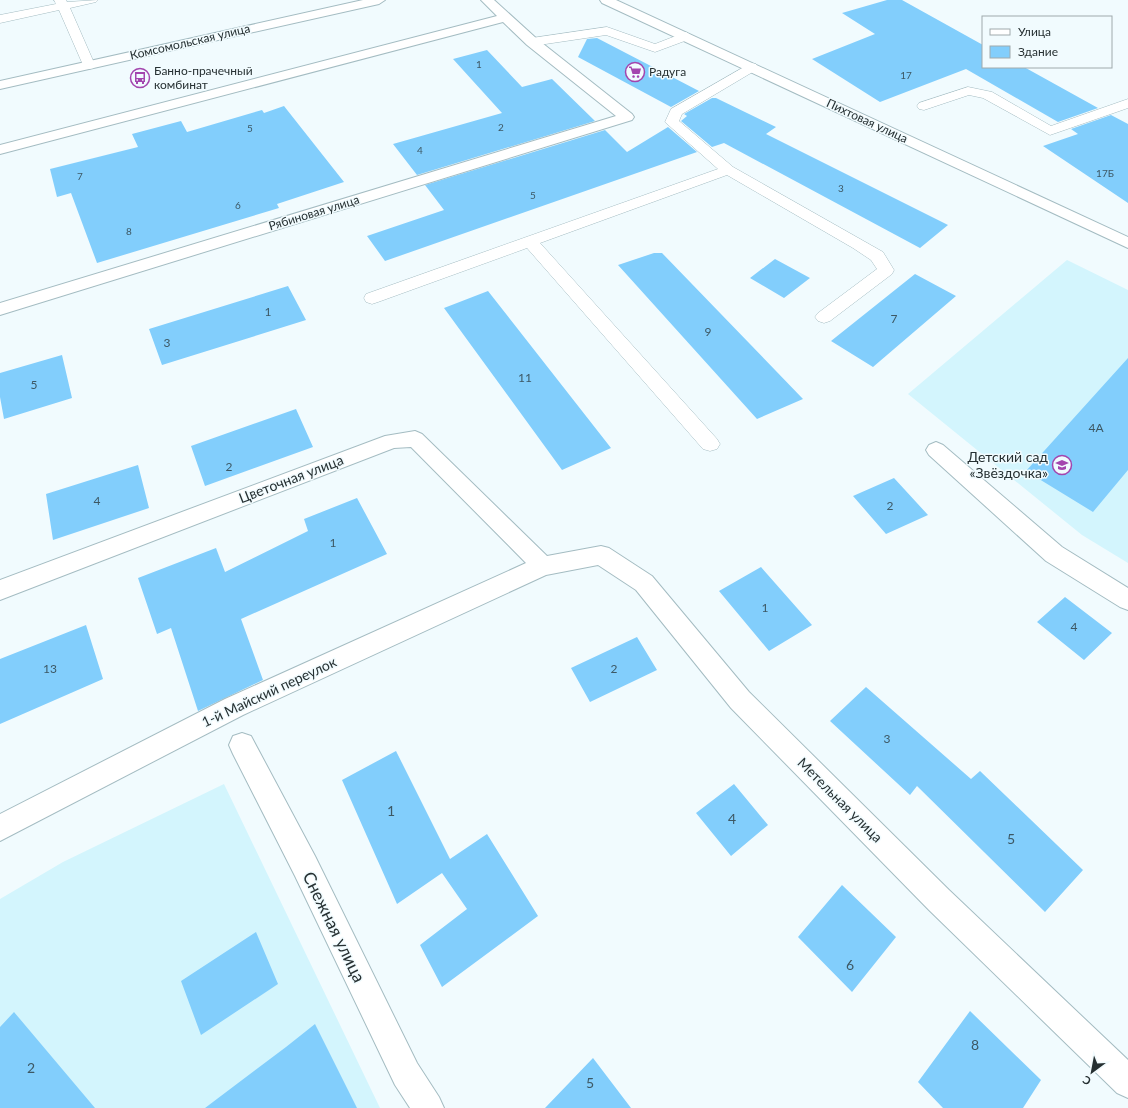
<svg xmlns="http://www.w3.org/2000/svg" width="1128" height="1108" font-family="Lato,sans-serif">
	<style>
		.built { fill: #d3f5fd }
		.building { fill: #82cefc }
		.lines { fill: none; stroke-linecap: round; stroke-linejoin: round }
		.lane-casing { stroke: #a4bcc2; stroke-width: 1 }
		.street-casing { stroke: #a4bcc2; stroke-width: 2 }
		.secondary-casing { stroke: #a4bcc2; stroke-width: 2 }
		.lane { fill: #fff; fill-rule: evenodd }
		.street { fill: #fff; fill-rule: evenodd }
		.secondary { fill: #fff; fill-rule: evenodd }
		.labels { text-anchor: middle; stroke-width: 3; stroke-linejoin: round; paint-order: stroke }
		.far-number-label { font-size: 10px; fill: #3d5864 }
		.far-street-label { font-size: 12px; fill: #263032; stroke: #f1fbfe }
		.far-poi-label { font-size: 12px; fill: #263032; stroke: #f1fbfe; text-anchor: start }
		.number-label { font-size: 12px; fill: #3d5864 }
		.poi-label { font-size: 14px; fill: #263032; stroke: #f1fbfe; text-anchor: end }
		.street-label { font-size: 14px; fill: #263032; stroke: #f1fbfe }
		.near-number-label { font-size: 14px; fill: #3d5864 }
		.near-street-label { font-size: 17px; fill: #263032; stroke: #f1fbfe }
	</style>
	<rect width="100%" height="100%" fill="#f1fbfe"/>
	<path class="built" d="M1067 260 1128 290V563L1082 535 908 394Z
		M224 784 380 1108H0V899L63 862Z"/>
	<path class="building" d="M887 0H902L983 45V67H1024L1098 108 1058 122 966 69 880 102 812 59 875 34 842 13Z
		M597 38 699 91 671 107 578 57 587 39Z
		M487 50 522 87 552 79 595 121 417 175 393 144 502 113 453 59Z
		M712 98H716L776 127 766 134 948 225 920 248 724 143 712 147 681 121 687 116 684 114Z
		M284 106 344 182 277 204 279 208 97 263 71 193 57 197 50 169 138 147 132 134 181 121 187 132 262 110 264 113Z
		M1111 115 1128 124V203L1043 146 1078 134 1071 129Z
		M668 127 697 152 385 261 367 236 444 210 425 185 605 130 627 152Z
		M654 253H662L803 399 757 419 618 265Z
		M775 259 810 278 784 298 750 278Z
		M915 274 956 296 873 367 831 341Z
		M288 286 306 320 162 365 149 329Z
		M488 291 611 448 562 470 444 308Z
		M62 355 72 398 4 419 0 397V373Z
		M1128 358V470L1093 512 1026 471Z
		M296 409 313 447 205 486 191 446Z
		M138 465 149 508 53 540 46 494Z
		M894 478 928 515 886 534 853 496Z
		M357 498 387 554 241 619 263 680 198 711 171 628 157 634 138 578 216 548 225 572 308 531 304 519Z
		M761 567 812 625 769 651 719 591Z
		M1065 597 1112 633 1084 660 1037 622Z
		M86 625 103 679 0 724V659Z
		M637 637 657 670 590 702 571 668Z
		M866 687 971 779 980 771 1083 870 1045 912 917 786 910 795 830 721Z
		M396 751 450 859 487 834 538 916 442 987 420 945 467 909 442 873 397 904 342 780Z
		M734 784 768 825 731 856 696 813Z
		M842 885 896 937 852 992 798 937Z
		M256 932 278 984 201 1035 181 981Z
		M970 1011 1041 1080 1023 1108H943L918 1082Z
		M14 1012 95 1108H0V1027Z
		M315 1024 357 1108H205L286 1047Z
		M593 1058 631 1108H545Z"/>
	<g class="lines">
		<g class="lane-casing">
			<path id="lane" d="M54 0H66L67 2 98 0 96 2 70 8 95 65 94 68 89 69 83 65 59 10 0 23V15L56 4Z
				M607 27 655 44 686 32 692 36 690 39 655 52 606 35 532 46 526 42 532 38Z
				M751 63 756 64 757 67 756 70 682 114 679 121 733 167 883 252 894 270 892 274 830 321 824 323 818 321 815 317 818 313 877 269 871 260 853 248 727 175 540 243 717 439 720 444 717 449 710 451 703 449 527 248 378 302 372 304 366 302 364 298 366 294 718 169 665 122 671 109Z
				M968 87 992 92 1051 126 1128 99V108L1050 135 983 98 969 95 924 110 919 109 917 106 919 103Z"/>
		</g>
		<g class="street-casing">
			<path id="street" d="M481 0H494L537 39 632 114 634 117 632 120 0 315V303L616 116 527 45 503 22 0 154V145L497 16Z
				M415 431 422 434 547 556 601 546 609 548 652 576 749 692 949 890 1128 1060V1098L1117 1093 929 910 731 708 636 590 598 565 546 575 243 715 0 841V814L225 699 526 563 411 447 394 448 0 600V580L385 436Z
				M936 442 943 445 1062 547 1128 588V610L1120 607 1046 561 929 455 926 450 929 445Z
				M242 733 251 736 315 856 417 1063 439 1097 444 1108H410L395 1085 295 876 233 754 229 745 233 736Z"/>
		</g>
		<g class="secondary-casing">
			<path id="secondary" d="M363 0H385L379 4 0 89V81Z
				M600 0H616L1128 237V248L602 3Z"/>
		</g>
		<use href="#lane" class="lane"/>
		<use href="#street" class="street"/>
		<use href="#secondary" class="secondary"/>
	</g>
	<defs>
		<g id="supermarket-ring" transform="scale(1)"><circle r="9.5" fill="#f1fbfe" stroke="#a345ae" stroke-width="1.5"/><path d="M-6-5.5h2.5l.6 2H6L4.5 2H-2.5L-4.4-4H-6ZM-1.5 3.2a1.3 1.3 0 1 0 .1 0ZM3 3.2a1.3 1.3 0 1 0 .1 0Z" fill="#a345ae"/></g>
		<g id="bus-ring" transform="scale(1)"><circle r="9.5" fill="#f1fbfe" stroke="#a345ae" stroke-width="1.5"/><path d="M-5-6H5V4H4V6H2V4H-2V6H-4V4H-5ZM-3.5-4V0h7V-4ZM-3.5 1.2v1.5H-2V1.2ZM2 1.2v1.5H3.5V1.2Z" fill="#a345ae"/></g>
		<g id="school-ring" transform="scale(1)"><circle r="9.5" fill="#f1fbfe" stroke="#a345ae" stroke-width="1.5"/><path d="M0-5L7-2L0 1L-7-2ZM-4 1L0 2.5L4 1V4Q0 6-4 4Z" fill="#a345ae"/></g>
	</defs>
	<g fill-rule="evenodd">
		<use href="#supermarket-ring" x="635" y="72"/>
		<use href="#bus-ring" x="140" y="78"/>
		<use href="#school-ring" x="1062" y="465"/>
	</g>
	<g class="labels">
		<g class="far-number-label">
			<text x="479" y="68">1</text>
			<text x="906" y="79">17</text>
			<text x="501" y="131">2</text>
			<text x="250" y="132">5</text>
			<text x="420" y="154">4</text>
			<text x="1105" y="177">17Б</text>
			<text x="80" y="180">7</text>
			<text x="841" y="192">3</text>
			<text x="533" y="199">5</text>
			<text x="238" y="209">6</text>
			<text x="129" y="235">8</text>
		</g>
		<g class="far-street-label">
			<text transform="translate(190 42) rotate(-13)" y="4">Комсомольская улица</text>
			<text transform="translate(867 121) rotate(25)" y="4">Пихтовая улица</text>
			<text transform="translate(314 213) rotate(-17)" y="4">Рябиновая улица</text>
		</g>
		<g class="far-poi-label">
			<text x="154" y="75">Банно-прачечный<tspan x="154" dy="14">комбинат</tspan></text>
			<text x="649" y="76">Радуга</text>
		</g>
		<g class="number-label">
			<text x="268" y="316">1</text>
			<text x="894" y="323">7</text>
			<text x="708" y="336">9</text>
			<text x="167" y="347">3</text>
			<text x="525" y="382">11</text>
			<text x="34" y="389">5</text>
			<text x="1096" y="432">4А</text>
			<text x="229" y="471">2</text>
			<text x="97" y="505">4</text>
			<text x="890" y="510">2</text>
			<text x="333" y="547">1</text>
			<text x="765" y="612">1</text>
			<text x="1074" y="631">4</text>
			<text x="50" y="673">13</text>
			<text x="614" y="673">2</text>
			<text x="887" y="743">3</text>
		</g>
		<g class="poi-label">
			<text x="1048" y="462">Детский сад<tspan x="1048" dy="16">«Звёздочка»</tspan></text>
		</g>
		<g class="street-label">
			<text transform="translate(291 479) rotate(-21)" y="5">Цветочная улица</text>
			<text transform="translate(269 692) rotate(-25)" y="5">1-й Майский переулок</text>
			<text transform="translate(840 800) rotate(45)" y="5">Метельная улица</text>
		</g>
		<g class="near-number-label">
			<text x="391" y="816">1</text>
			<text x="732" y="824">4</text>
			<text x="1011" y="844">5</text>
			<text x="850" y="970">6</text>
			<text x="975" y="1050">8</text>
			<text x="31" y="1073">2</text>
			<text x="590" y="1088">5</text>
		</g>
		<g class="near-street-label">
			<text transform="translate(334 927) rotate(64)" y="6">Снежная улица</text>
		</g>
	</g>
	<rect x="982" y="16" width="130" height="52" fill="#f1fbfe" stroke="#a0aaac"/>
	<rect x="990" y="29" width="20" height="6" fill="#ffffff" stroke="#a0aaac"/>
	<text x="1018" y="36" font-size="12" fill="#263032">Улица</text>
	<rect x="990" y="46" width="20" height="12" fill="#82cefc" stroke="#a0aaac"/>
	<text x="1018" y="56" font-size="12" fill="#263032">Здание</text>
	<g transform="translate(1092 1072) rotate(212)" stroke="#f1fbfe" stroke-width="3" paint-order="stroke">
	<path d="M0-3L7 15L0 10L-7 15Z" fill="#263032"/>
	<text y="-6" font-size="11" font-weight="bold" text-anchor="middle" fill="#263032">С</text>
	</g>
</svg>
